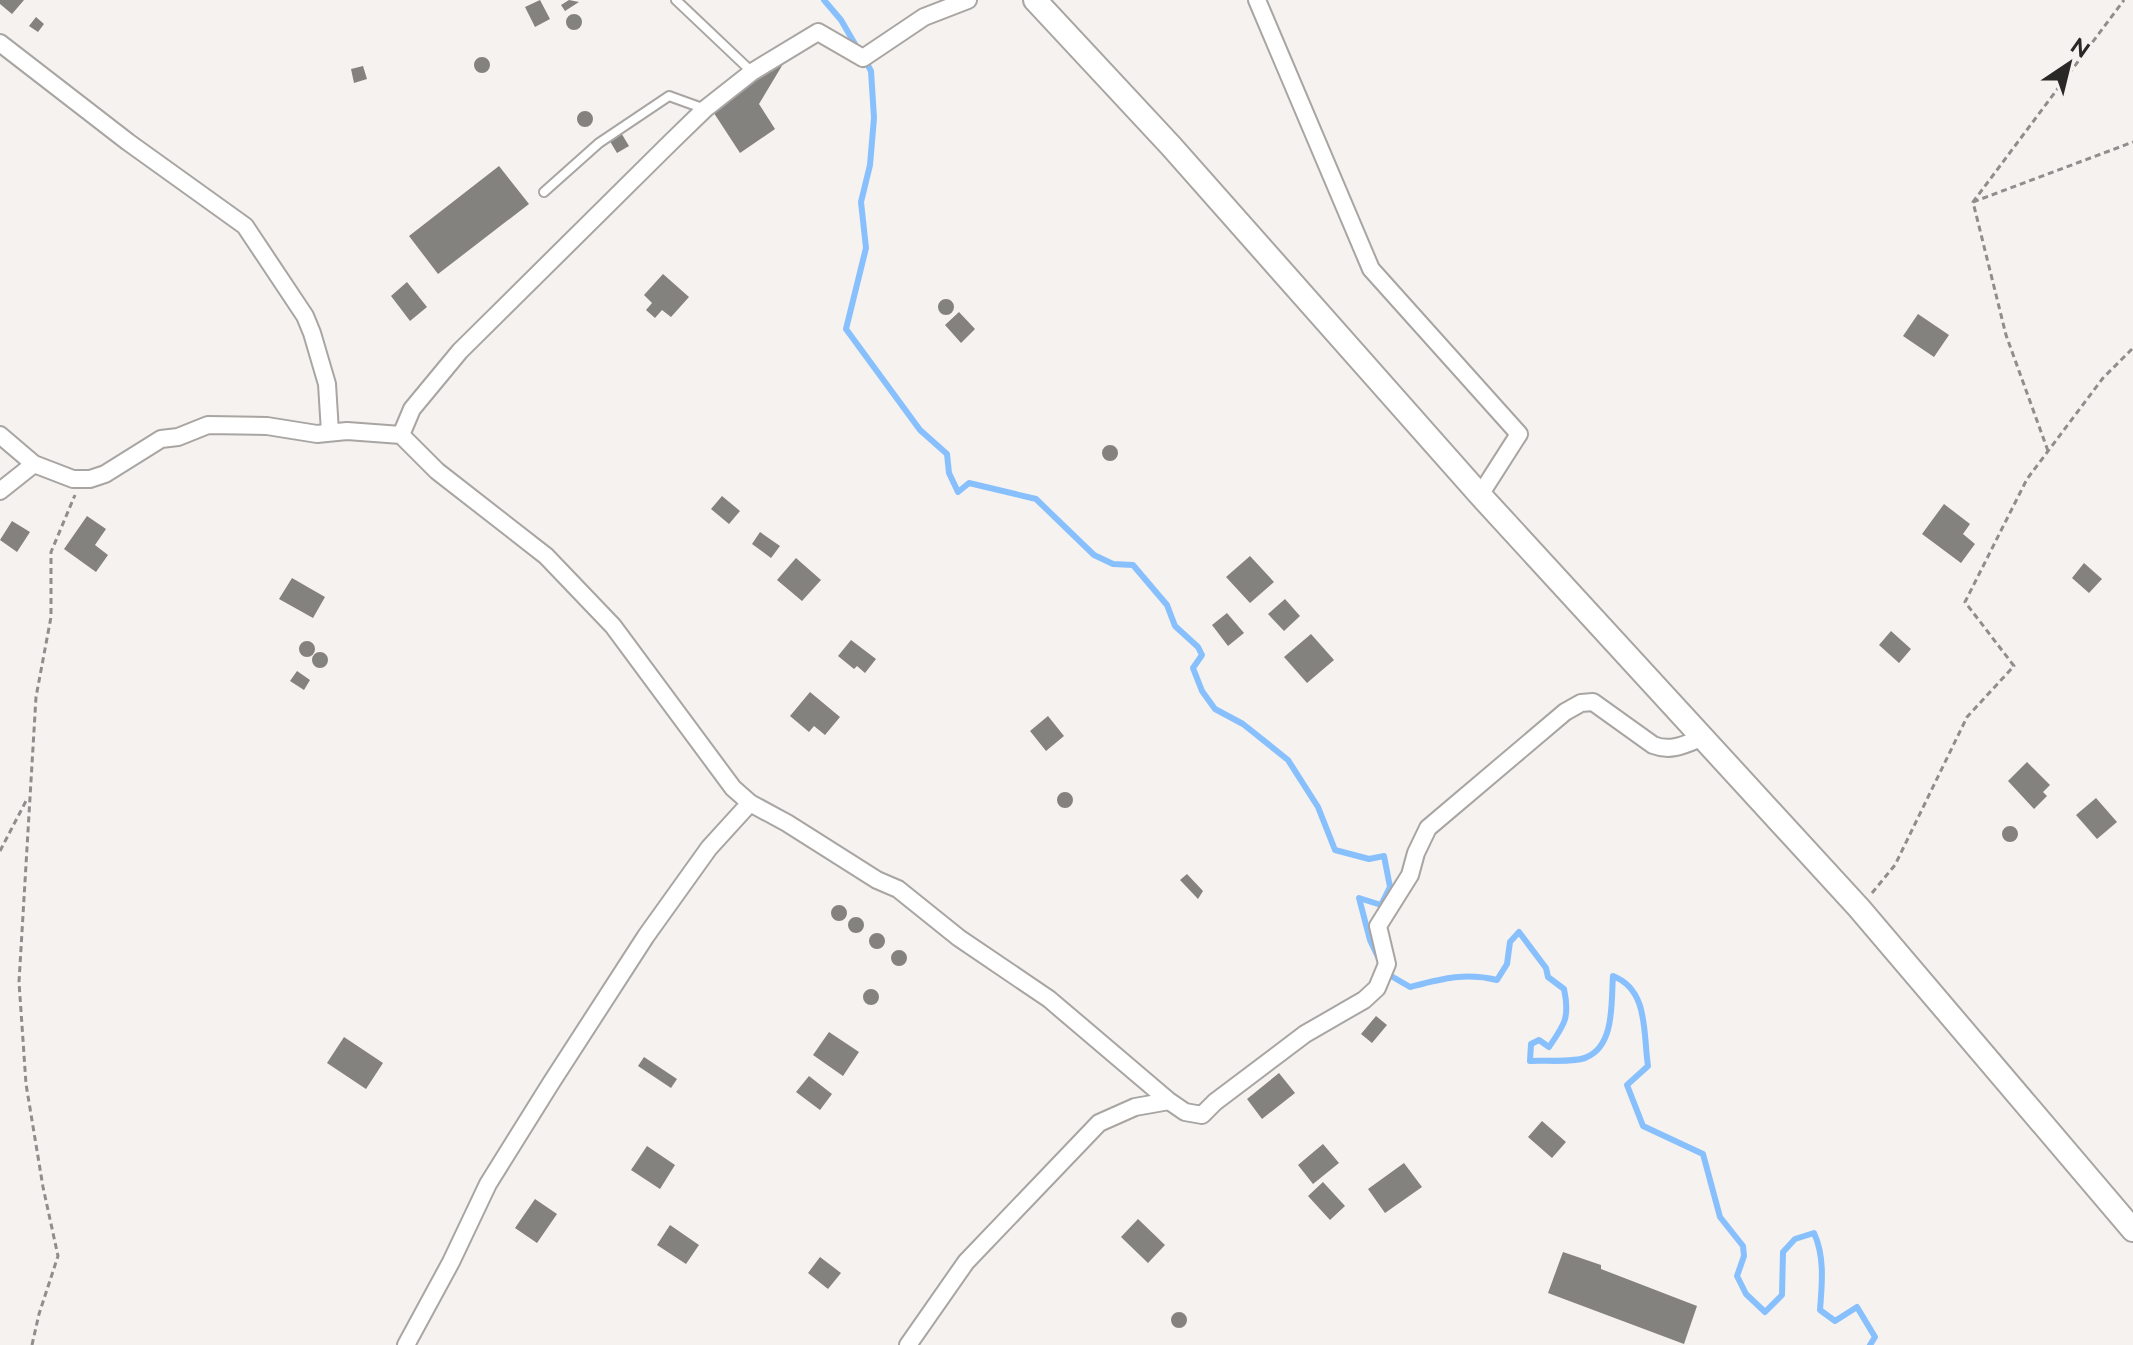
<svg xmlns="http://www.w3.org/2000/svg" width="2133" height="1345" font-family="Raleway,sans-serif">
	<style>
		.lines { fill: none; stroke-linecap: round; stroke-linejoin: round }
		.stream { stroke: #88c0fe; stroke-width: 6 }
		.building { fill: #84827f }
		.service-casing { stroke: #a8a5a2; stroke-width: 12 }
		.minor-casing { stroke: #a8a5a2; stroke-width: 20 }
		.secondary-casing { stroke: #a8a5a2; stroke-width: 26 }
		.path { stroke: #908e8c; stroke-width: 3; stroke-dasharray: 6 4; stroke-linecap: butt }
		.service { stroke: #fff; stroke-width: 8 }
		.minor { stroke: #fff; stroke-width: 16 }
		.secondary { stroke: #fff; stroke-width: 22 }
	</style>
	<rect width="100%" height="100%" fill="#f5f2ef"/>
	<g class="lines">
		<path class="stream" d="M824 0 841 20 859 51
			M865 60 871 71 874 118 870 165 861 202 866 248 846 329 920 430 947 454 949 473 958 492 969 483 1036 499 1094 555 1113 564 1133 565 1167 605 1175 626 1198 647 1202 655 1193 668 1202 691 1215 709 1243 724 1288 760 1318 807 1335 850 1369 859 1384 856 1390 887 1381 905 1359 898 1370 940 1379 959
			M1386 973 1410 987C1441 979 1465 972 1497 980L1507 964 1510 942 1519 932 1546 968 1548 977 1564 989C1570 1017 1565 1024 1549 1047L1539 1040 1531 1044 1530 1061C1544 1060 1576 1063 1587 1057 1615 1045 1611 1002 1613 976 1649 990 1643 1033 1648 1066L1627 1085 1643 1126 1703 1154 1720 1217 1743 1246 1744 1256 1737 1276 1746 1294 1765 1312 1782 1295 1783 1252 1795 1239 1814 1233C1825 1257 1822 1284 1820 1310L1835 1321 1857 1307 1875 1337 1870 1345"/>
	</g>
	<path class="building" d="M0 0H24L12 14 0 4Z
		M540 0 550 19 535 27 525 7Z
		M569 0 579 2 565 11 561 5Z
		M566 22a8 8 0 1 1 16 0a8 8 0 1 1-16 0Z
		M36 17 44 24 38 32 29 26Z
		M474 65a8 8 0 1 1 16 0a8 8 0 1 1-16 0Z
		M783 64 759 104 775 129 740 153 710 107 745 83Z
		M363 66 367 79 354 83 351 69Z
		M577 119a8 8 0 1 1 16 0a8 8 0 1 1-16 0Z
		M620 131 629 146 617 153 608 138Z
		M499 166 529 204 438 274 409 236Z
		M663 274 689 297 671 317 662 310 655 318 646 310 652 303 644 295Z
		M407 282 427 307 410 321 391 296Z
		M938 307a8 8 0 1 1 16 0a8 8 0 1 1-16 0Z
		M959 312 975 329 961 343 945 325Z
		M1918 314 1949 335 1934 357 1903 336Z
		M1102 453a8 8 0 1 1 16 0a8 8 0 1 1-16 0Z
		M722 496 740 511 729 524 711 509Z
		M1944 504 1970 524 1963 534 1975 544 1961 563 1922 534Z
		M87 516 106 529 95 545 108 555 96 572 64 549Z
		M12 521 30 532 17 552 0 540Z
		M760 532 780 546 771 558 752 544Z
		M1250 556 1274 582 1250 603 1226 577Z
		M796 558 821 580 802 601 777 580Z
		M2084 563 2102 579 2089 593 2072 578Z
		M292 578 325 597 313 618 279 599Z
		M1285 599 1300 616 1284 631 1268 614Z
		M1227 613 1244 633 1228 646 1212 625Z
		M1891 631 1911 649 1899 663 1879 645Z
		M1311 634 1334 660 1307 683 1284 657Z
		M851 640 876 659 865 673 857 666 854 669 838 656Z
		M299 649a8 8 0 1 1 16 0a8 8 0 1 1-16 0Z
		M312 660a8 8 0 1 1 16 0a8 8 0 1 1-16 0Z
		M297 671 310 680 304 690 290 681Z
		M810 692 840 717 825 735 814 726 809 732 790 716Z
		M1048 716 1064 736 1046 751 1030 731Z
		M2027 762 2050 785 2043 792 2047 796 2034 809 2008 781Z
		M1057 800a8 8 0 1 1 16 0a8 8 0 1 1-16 0Z
		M2096 798 2117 822 2097 839 2076 815Z
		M2002 834a8 8 0 1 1 16 0a8 8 0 1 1-16 0Z
		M1187 874 1203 891 1198 899 1180 880Z
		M831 913a8 8 0 1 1 16 0a8 8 0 1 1-16 0Z
		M848 925a8 8 0 1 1 16 0a8 8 0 1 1-16 0Z
		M869 941a8 8 0 1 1 16 0a8 8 0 1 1-16 0Z
		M891 958a8 8 0 1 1 16 0a8 8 0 1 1-16 0Z
		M863 997a8 8 0 1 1 16 0a8 8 0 1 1-16 0Z
		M1376 1016 1387 1025 1372 1043 1361 1034Z
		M829 1032 859 1052 843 1076 813 1055Z
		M344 1037 383 1063 366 1089 327 1063Z
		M644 1057 677 1079 671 1088 638 1066Z
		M1279 1073 1295 1093 1262 1119 1247 1099Z
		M809 1076 832 1094 820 1110 796 1092Z
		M1542 1121 1566 1142 1552 1158 1528 1137Z
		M1323 1144 1339 1163 1313 1184 1298 1165Z
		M647 1146 675 1165 660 1189 631 1170Z
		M1404 1163 1422 1187 1385 1213 1368 1189Z
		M1323 1182 1345 1206 1330 1220 1308 1196Z
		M535 1199 557 1214 537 1243 515 1228Z
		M1138 1219 1165 1245 1148 1263 1121 1237Z
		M670 1225 699 1245 686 1264 657 1245Z
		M1563 1252 1601 1265V1269L1697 1306 1684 1344 1548 1293Z
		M820 1257 841 1273 828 1289 808 1273Z
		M1171 1320a8 8 0 1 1 16 0a8 8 0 1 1-16 0Z"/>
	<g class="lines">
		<g class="service-casing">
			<path id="service" d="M676 0 752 72
				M544 192 599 143 669 96 705 109"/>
		</g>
		<g class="minor-casing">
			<path id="minor" d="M1257 0 1371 269 1519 434 1480 495
				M0 43 128 142 245 226 305 316 312 333 327 384 330 432
				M0 435 34 464 73 479H90L105 474 161 439 178 437 208 425 267 426 317 434 347 431 401 435 437 471 546 556 613 626 733 788 750 803 787 823 877 880 898 889 959 938 1049 999 1169 1101 1185 1112 1202 1115 1215 1102 1305 1034 1364 1000 1377 988 1387 964 1378 926 1410 875 1416 853 1428 828 1565 712 1581 703 1593 702 1653 745C1671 752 1684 745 1701 738
				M401 435 412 409 460 351 671 142 705 109 752 72 818 32 863 58 924 17 968 0
				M0 491 34 464
				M406 1345 451 1262 488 1184 551 1083 646 936 709 848 750 803
				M908 1345 966 1262 1099 1123 1135 1107 1169 1101"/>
		</g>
		<g class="secondary-casing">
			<path id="secondary" d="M1035 0 1171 146 1480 495 1859 908 2133 1230"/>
		</g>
		<path class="path" d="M1973 202 2133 142
			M2048 451 2006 335 1973 202 2124 0
			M0 851 26 801
			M1872 893 1895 865 1967 717 2014 666 1965 602 2027 479 2103 378 2133 348
			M32 1345 39 1314 58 1256 43 1187 26 1084 19 982 36 697 51 617V552L75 495"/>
		<use href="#service" class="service"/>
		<use href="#minor" class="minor"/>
		<use href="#secondary" class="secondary"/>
	</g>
	<g transform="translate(2069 64) rotate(35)" stroke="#f5f2ef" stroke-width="6" paint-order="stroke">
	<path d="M0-6L14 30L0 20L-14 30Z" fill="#2a2827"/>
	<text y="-12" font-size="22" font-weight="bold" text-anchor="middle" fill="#2a2827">N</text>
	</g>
</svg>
